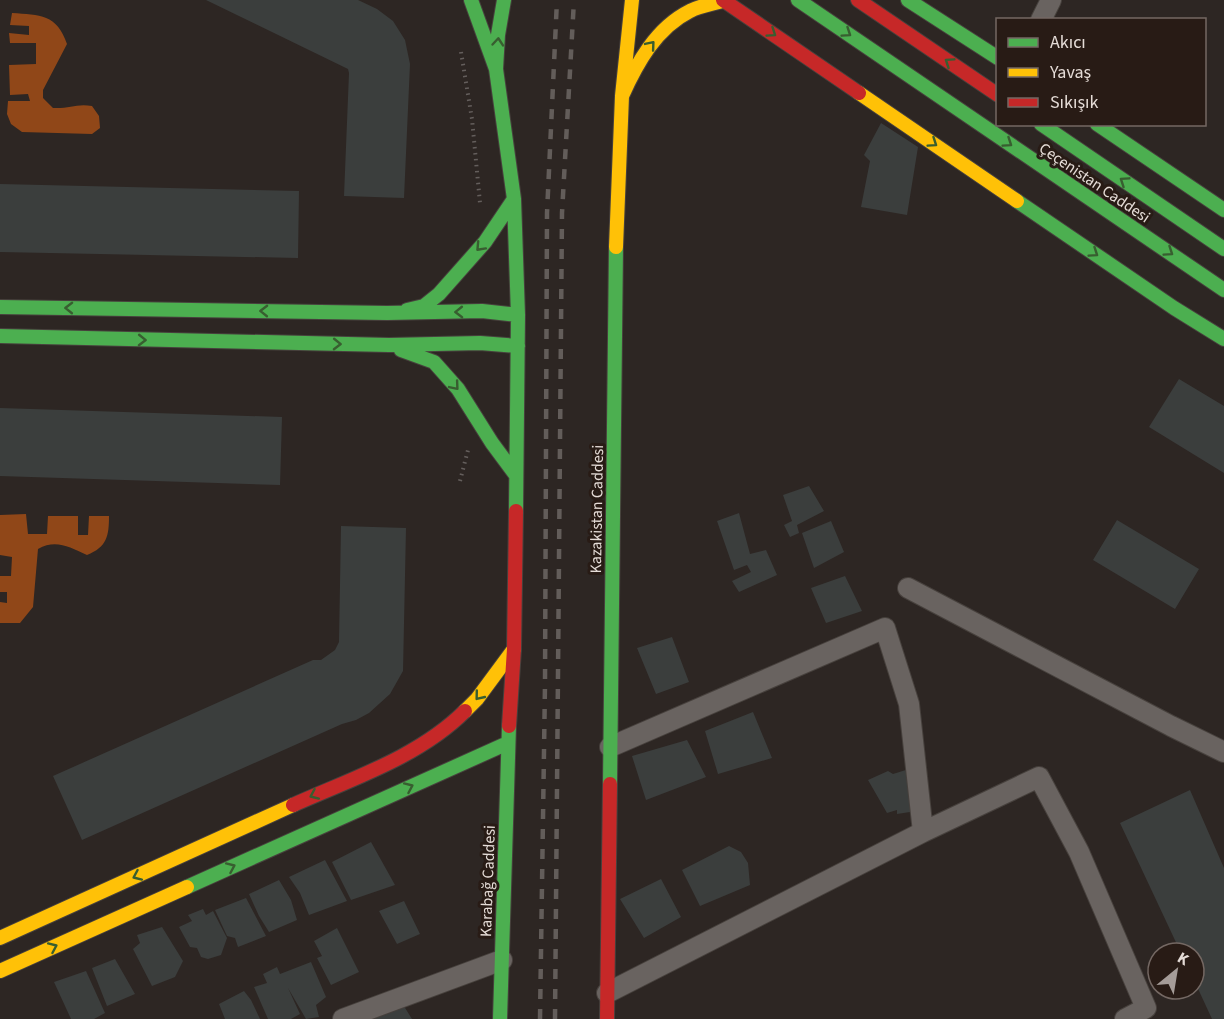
<svg xmlns="http://www.w3.org/2000/svg" width="1224" height="1019" font-family="'Source Sans 3',sans-serif">
	<style>
		.water { fill: #904718 }
		.building { fill: #3b3e3d }
		.lines { fill: none; stroke-linecap: round; stroke-linejoin: round }
		.street-casing { stroke: #47413d; stroke-width: 22 }
		.fast-casing { stroke: #47413d; stroke-width: 16 }
		.slow-casing { stroke: #47413d; stroke-width: 16 }
		.jam-casing { stroke: #47413d; stroke-width: 16 }
		.path { stroke: #645e5c; stroke-width: 4; stroke-dasharray: 1.5 4.5; stroke-linecap: butt }
		.street { stroke: #696360; stroke-width: 20 }
		.fast { stroke: #4caf50; stroke-width: 14 }
		.slow { stroke: #ffc107; stroke-width: 14 }
		.jam { stroke: #c62828; stroke-width: 14 }
		.rail { stroke: #635d5a; stroke-width: 4.5; stroke-dasharray: 10 10; stroke-linecap: butt }
		.oneway { stroke: #385e30 }
		.labels { text-anchor: middle; stroke-width: 6; stroke-linejoin: round; paint-order: stroke }
		.street-label { font-size: 16px; fill: #e5dcd7; stroke: #281b15 }
	</style>
	<rect width="100%" height="100%" fill="#2d2623"/>
	<path class="water" d="M12 13C40 15 57 14 67 44L43 90V98L53 108C69 109 77 103 92 106L99 116 100 128 92 134 22 132 11 124 7 114 8 101H30L28 94 10 95 9 65 36 64V43H10L9 33 29 35V26L10 25Z
		M26 514 28 534H47L48 516H78V535H88L89 516H109C109 536 107 547 87 555 69 547 56 539 38 549L33 607 20 623H0V602L7 603V592H0V576H11L12 557 0 555V515Z"/>
	<path class="building" d="M206 0H358L377 9 393 21 405 40 410 64 404 198 344 196 349 73 348 69Z
		M881 123 918 147 907 215 861 207 870 161 864 155Z
		M0 184 299 191 298 258 0 252Z
		M1179 379 1224 406V473L1149 427Z
		M0 408 282 417 280 485 0 476Z
		M809 486 824 511 797 525 799 533 790 537 784 525 792 521 783 495Z
		M739 513 750 554 766 550 777 575 739 592 732 581 751 572 747 565 734 570 717 521Z
		M1117 520 1199 569 1175 609 1093 560Z
		M831 521 844 552 814 568 802 533Z
		M341 526 406 528 403 671 390 694 369 713 356 720 342 724 82 840 53 776 313 660H321L335 650 339 642Z
		M845 576 862 611 826 623 811 588Z
		M672 637 689 682 656 694 637 648Z
		M753 712 772 758 718 774 705 731Z
		M687 740 706 777 646 800 632 756Z
		M909 769 916 808 910 812 897 814V810L887 813 868 780 888 771 893 774Z
		M1190 790 1224 868V1019H1212L1194 980V953H1181L1120 823Z
		M371 842 395 885 351 900 332 862Z
		M729 846 741 852 748 863 750 885 700 906 682 870Z
		M325 860 347 901 309 915 300 893 289 877Z
		M661 879 681 917 644 938 620 899Z
		M279 880 291 900 297 920 269 932 259 916 249 894Z
		M246 898 266 936 238 947 235 938 227 936 215 910Z
		M404 901 420 934 397 944 379 911Z
		M203 909 206 915 213 911 227 938 221 955 208 959 201 957 197 948 190 947 179 927 192 921 188 915Z
		M162 927 183 961 175 977 152 986 133 949 140 943 137 935Z
		M337 928 359 972 331 985 317 958 322 956 314 941Z
		M115 959 135 994 107 1006 92 968Z
		M311 962 326 997 316 1005 319 1017 306 1019 288 988 300 1014 291 1019H268L254 987 267 983 263 974 277 967 280 974Z
		M86 971 105 1013 94 1019H71L54 982Z
		M244 991 251 1000 260 1019H225L219 1004Z
		M402 1003 412 1019H364Z"/>
	<g class="lines">
		<g class="street-casing">
			<path id="street" d="M1041 20 1051 0
				M908 588 1171 726 1224 752
				M610 747 885 628 909 704 923 832
				M607 993 923 832 1039 777 1079 852 1146 1008 1125 1019
				M343 1019 502 960"/>
		</g>
		<g class="fast-casing">
			<path id="fast" d="M471 0 496 69 498 35 504 0
				M798 0 1224 290
				M908 0 998 58
				M496 69 514 199 518 315 516 511
				M1041 124 1224 249
				M1097 124 1224 210
				M1017 201 1174 308 1224 339
				M0 307 387 313 482 311 518 315
				M407 310 424 306 439 294 485 242 514 199
				M0 336 389 345 480 343 518 346
				M401 350 434 362 458 389 492 443 515 474
				M610 784 616 247
				M187 887 508 743
				M500 1019 509 726"/>
		</g>
		<g class="slow-casing">
			<path id="slow" d="M859 93 1017 201
				M622 96C637 63 656 28 690 11 701 5 715 4 725 0
				M616 247 622 96 632 0
				M465 711 477 699 514 649
				M0 938 293 805
				M0 971 187 887"/>
		</g>
		<g class="jam-casing">
			<path id="jam" d="M723 0 859 93
				M858 0 998 95
				M509 726 514 649 516 511
				M293 805C351 779 419 757 465 711
				M607 1019 610 784"/>
		</g>
		<path class="path" d="M461 52 472 119 480 203
			M460 481 468 450"/>
		<use href="#street" class="street"/>
		<use href="#fast" class="fast"/>
		<use href="#slow" class="slow"/>
		<use href="#jam" class="jam"/>
		<path class="rail" d="M540 1019 545 684 547 213 557 0
			M555 1019 562 213 574 0"/>
	</g>
	<defs><path id="oneway-chevron" d="M-2-3.5L2.5 0L-2 3.5" fill="none" stroke-width="1.6" stroke-linecap="round" stroke-linejoin="round" transform="scale(1.5)"/></defs>
	<g class="oneway">
		<use href="#oneway-chevron" transform="translate(772 33) rotate(34)"/>
		<use href="#oneway-chevron" transform="translate(847 33) rotate(34)"/>
		<use href="#oneway-chevron" transform="translate(498 42) rotate(-85)"/>
		<use href="#oneway-chevron" transform="translate(651 45) rotate(-50)"/>
		<use href="#oneway-chevron" transform="translate(949 62) rotate(-146)"/>
		<use href="#oneway-chevron" transform="translate(933 143) rotate(34)"/>
		<use href="#oneway-chevron" transform="translate(1008 143) rotate(34)"/>
		<use href="#oneway-chevron" transform="translate(1124 181) rotate(-146)"/>
		<use href="#oneway-chevron" transform="translate(480 247) rotate(133)"/>
		<use href="#oneway-chevron" transform="translate(1169 252) rotate(34)"/>
		<use href="#oneway-chevron" transform="translate(1094 253) rotate(34)"/>
		<use href="#oneway-chevron" transform="translate(69 308) rotate(-179)"/>
		<use href="#oneway-chevron" transform="translate(264 311) rotate(-179)"/>
		<use href="#oneway-chevron" transform="translate(459 312) rotate(179)"/>
		<use href="#oneway-chevron" transform="translate(142 340) rotate(1)"/>
		<use href="#oneway-chevron" transform="translate(337 344) rotate(1)"/>
		<use href="#oneway-chevron" transform="translate(455 386) rotate(50)"/>
		<use href="#oneway-chevron" transform="translate(479 696) rotate(129)"/>
		<use href="#oneway-chevron" transform="translate(409 787) rotate(-24)"/>
		<use href="#oneway-chevron" transform="translate(314 795) rotate(156)"/>
		<use href="#oneway-chevron" transform="translate(231 867) rotate(-24)"/>
		<use href="#oneway-chevron" transform="translate(137 876) rotate(156)"/>
		<use href="#oneway-chevron" transform="translate(53 947) rotate(-24)"/>
	</g>
	<g class="labels">
		<g class="street-label">
			<text transform="translate(1095 182) rotate(34)" y="6">Çeçenistan Caddesi</text>
			<text transform="translate(596 509) rotate(-89)" y="6">Kazakistan Caddesi</text>
			<text transform="translate(487 881) rotate(-88)" y="6">Karabağ Caddesi</text>
		</g>
	</g>
	<rect x="996" y="18" width="210" height="108" fill="#281b15" stroke="#746863" stroke-width="1.5"/>
	<rect x="1008" y="38" width="30" height="9" fill="#4caf50" stroke="#746863" stroke-width="1.5"/>
	<text x="1050" y="48" font-size="18" fill="#e5dcd7">Akıcı</text>
	<rect x="1008" y="68" width="30" height="9" fill="#ffc107" stroke="#746863" stroke-width="1.5"/>
	<text x="1050" y="78" font-size="18" fill="#e5dcd7">Yavaş</text>
	<rect x="1008" y="98" width="30" height="9" fill="#c62828" stroke="#746863" stroke-width="1.5"/>
	<text x="1050" y="108" font-size="18" fill="#e5dcd7">Sıkışık</text>
	<g transform="translate(1176 971) rotate(30)"><circle r="28" fill="#281b15" stroke="#746863" stroke-width="1.5"/>
	<path d="M0-4.5L10 22L0 15L-10 22Z" fill="#a59c98"/>
	<text y="-9" font-size="16" font-weight="bold" text-anchor="middle" fill="#e5dcd7">K</text>
	</g>
</svg>
